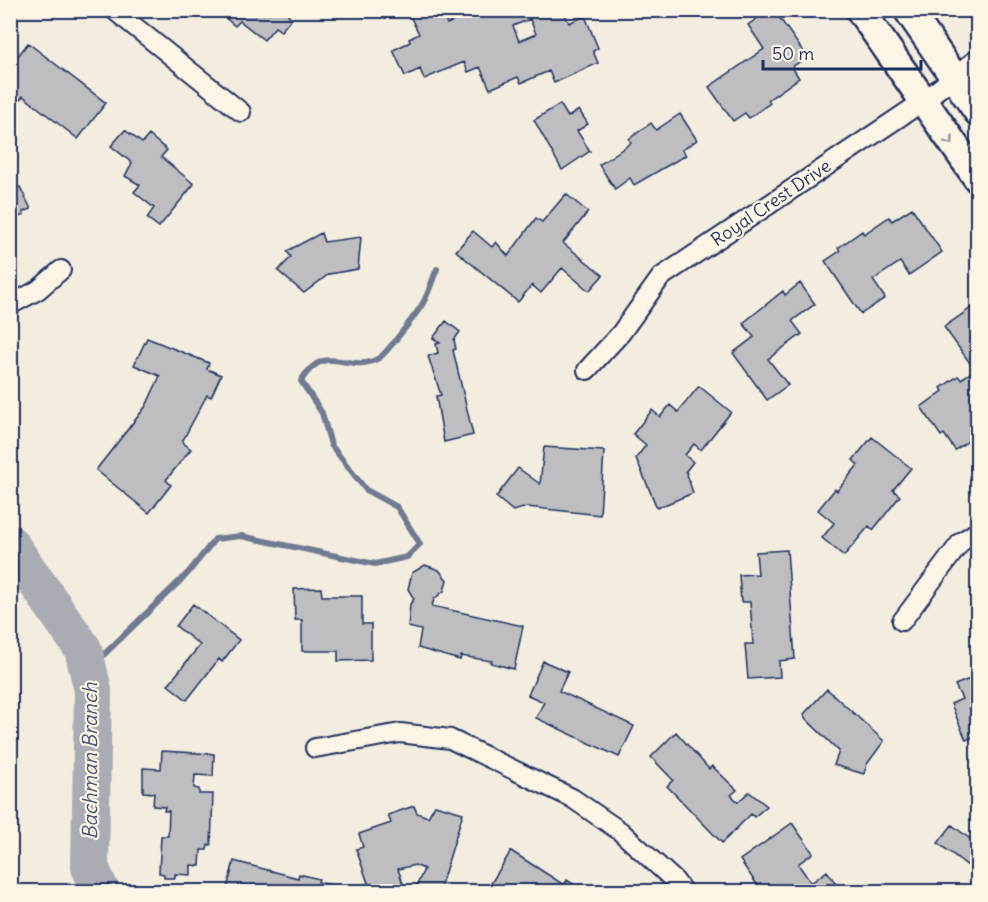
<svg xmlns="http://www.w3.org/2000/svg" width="988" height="902" font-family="Delius,sans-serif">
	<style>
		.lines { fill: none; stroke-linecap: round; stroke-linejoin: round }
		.stream { stroke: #707a91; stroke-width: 6 }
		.river { stroke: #a9acb3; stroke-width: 38 }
		.building { fill: #bebec0; stroke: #1b2f5e; stroke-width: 1.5; fill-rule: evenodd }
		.street-casing { stroke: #1b2f5e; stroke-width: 22 }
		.secondary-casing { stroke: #1b2f5e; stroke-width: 32 }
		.street { stroke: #fcf5e5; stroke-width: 18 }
		.secondary { stroke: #fcf5e5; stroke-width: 27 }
		.oneway { stroke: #8c92a2 }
		.labels { text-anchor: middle; stroke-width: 4.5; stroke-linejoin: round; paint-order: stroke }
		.street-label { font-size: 18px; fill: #1b2f5e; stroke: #fcf5e5 }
		.water-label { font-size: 20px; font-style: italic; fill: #465478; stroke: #fcf5e5 }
	</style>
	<rect width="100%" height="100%" fill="#f3ede0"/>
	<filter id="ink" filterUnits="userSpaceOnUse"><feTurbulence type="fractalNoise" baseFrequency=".0167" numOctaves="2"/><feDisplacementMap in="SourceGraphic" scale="12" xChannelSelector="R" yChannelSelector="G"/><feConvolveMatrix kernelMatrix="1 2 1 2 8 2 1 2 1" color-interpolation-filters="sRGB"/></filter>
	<g filter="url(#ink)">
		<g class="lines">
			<path class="stream" d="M88 670 188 573 215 539 241 536 375 564 407 557 420 544 397 507 366 490 331 445 322 413 301 381C326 339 348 376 379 358 385 355 418 312 423 303 429 293 432 280 437 269"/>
			<path class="river" d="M10 544 83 649 93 690 90 867 101 892"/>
		</g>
		<path class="building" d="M216 10H292L288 15 292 18 281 31 275 27 264 40 240 21 235 26Z
			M407 10H441L447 24 476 10H563L569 23 585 16 598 48 593 51 598 63 554 83 549 71 521 83 518 77 490 89 480 67 468 72 464 62 424 79 420 69 405 76 393 50 410 42 409 39 419 34ZM530 19 536 34 519 41 513 26Z
			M769 10H774L807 57 792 67 799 78 768 100 770 103 749 118 745 113 733 121 709 87 764 49 748 25Z
			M28 43 106 103 78 139 23 96 18 102 10 96V66Z
			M560 104 568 117 579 110 588 124 577 131 590 151 562 170 534 120Z
			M680 114 697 140 682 150 686 155 634 185 630 178 615 189 599 165 631 143 629 139 651 123 656 130Z
			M125 130 142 143 149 135 167 150 161 157 194 184 159 227 147 218 154 208 134 192 140 185 125 176 132 163 111 146Z
			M10 182 13 189 20 187 31 209 23 212 24 215 10 220Z
			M566 194 588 212 563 243 603 275 589 291 562 268 541 293 532 285 518 302 456 251 473 231 492 247 496 242 508 256 536 218 542 222Z
			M912 208 942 252 909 275 900 262 873 280 885 298 861 314 825 261 840 251 838 248 862 231 864 234 889 217 892 221Z
			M321 233 324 242 361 237 358 269 329 274 304 293 278 271 291 257 287 251Z
			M800 283 815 304 792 321 802 334 768 359 788 385 767 400 733 353 754 337 743 323 783 291 785 295Z
			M974 306 978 310V434L955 450 944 434 941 436 921 407 943 391 941 388 958 376 961 379 975 370 944 327Z
			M446 321 460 332 454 340 456 349 453 350 473 435 444 442 436 396 441 395 428 356 438 353 436 344 440 343 433 338Z
			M147 338 209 363 207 369 221 375 211 397 207 395 182 442 191 449 166 480 171 485 149 513 96 470 146 406 160 376 134 365Z
			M699 386 731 412 701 450 694 444 685 455 693 462 686 471 693 493 657 508 636 458 646 445 633 434 652 410 660 417 670 405 678 412Z
			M872 437 911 468 893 490 900 496 873 530 869 526 844 556 822 538 834 523 818 510 835 489 837 491 858 465 853 460Z
			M544 447 604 451 600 515 527 507 513 511 496 497 518 468 540 484Z
			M787 550 795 659 779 661 780 677 748 679 745 644H753L750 602H741L739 575 758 574 756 552Z
			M425 565 439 570 447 580 444 591 434 599 432 606 523 626 514 669 491 663 492 661 461 656 460 660 418 648 421 630 408 627 410 604 414 599 408 589 412 573Z
			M321 588 322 596H362V624H371V660L338 661V651H302V620H295L294 589Z
			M193 604 239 640 222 662 219 659 187 700 168 685 200 645 176 626Z
			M543 661 568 672 559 691 634 726 619 757 536 718 544 702 528 695Z
			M978 661V735L966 740 951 704 962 699 955 685 977 676 970 667Z
			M827 689 884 741 867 764 864 774 834 765 839 751 805 718 804 714Z
			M676 732 709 769 712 766 737 790 731 795 738 802 749 792 767 806 754 817 751 814 722 843 667 786 673 780 651 757Z
			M162 751 214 754 213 776 195 775 194 788 199 789V794H213L211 845H208L207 850H201L200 866 191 865V875L175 874V878H164V874L159 873 161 836H168L169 811H164L165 807 153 806 154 793 143 792V768L161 769Z
			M435 805 463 813 439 892H414L424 869 415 865 398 869 406 892H366L364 885 368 883 356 849 363 847 359 834 391 823 388 815 414 806 417 813 428 817Z
			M792 823 813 853 798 864 811 883 827 871 842 892H762L740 860Z
			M952 825 978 845 976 872 938 843Z
			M511 851 564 885 567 880 586 892H483L488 884 490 885Z
			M234 861 298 878 299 874 319 879 318 882 331 885 329 892H226Z"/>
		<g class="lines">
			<g class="street-casing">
				<path id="street" d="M114 10 241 112
					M10 305 38 290 61 270
					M587 370 621 333 661 277 922 102 978 58
					M902 621 961 542 978 531
					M315 748 400 733 450 739 572 798 620 831 675 881 683 892"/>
			</g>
			<g class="secondary-casing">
				<path id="secondary" d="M860 10 978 179
					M908 10 978 112"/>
			</g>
			<use href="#street" class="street"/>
			<use href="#secondary" class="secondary"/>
		</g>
		<defs><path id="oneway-chevron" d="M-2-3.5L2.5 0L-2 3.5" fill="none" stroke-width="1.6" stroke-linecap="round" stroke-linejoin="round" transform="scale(1.5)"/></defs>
		<use class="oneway" href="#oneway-chevron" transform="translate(950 141) rotate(54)"/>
	</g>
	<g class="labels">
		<g class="street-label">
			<text transform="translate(771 203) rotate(-34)" y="6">Royal Crest Drive</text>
		</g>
		<g class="water-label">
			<text transform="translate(90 761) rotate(-90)" y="7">Bachman Branch</text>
		</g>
	</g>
	<rect width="988" height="902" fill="none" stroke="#fcf5e5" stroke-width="36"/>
	<rect x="18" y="18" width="952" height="866" fill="none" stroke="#1b2f5e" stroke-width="2" filter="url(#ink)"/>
	<path d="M763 60v9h158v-9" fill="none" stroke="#1b2f5e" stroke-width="3"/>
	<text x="772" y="60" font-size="18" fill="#1b2f5e" stroke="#fcf5e5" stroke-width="4.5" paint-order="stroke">50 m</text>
</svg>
